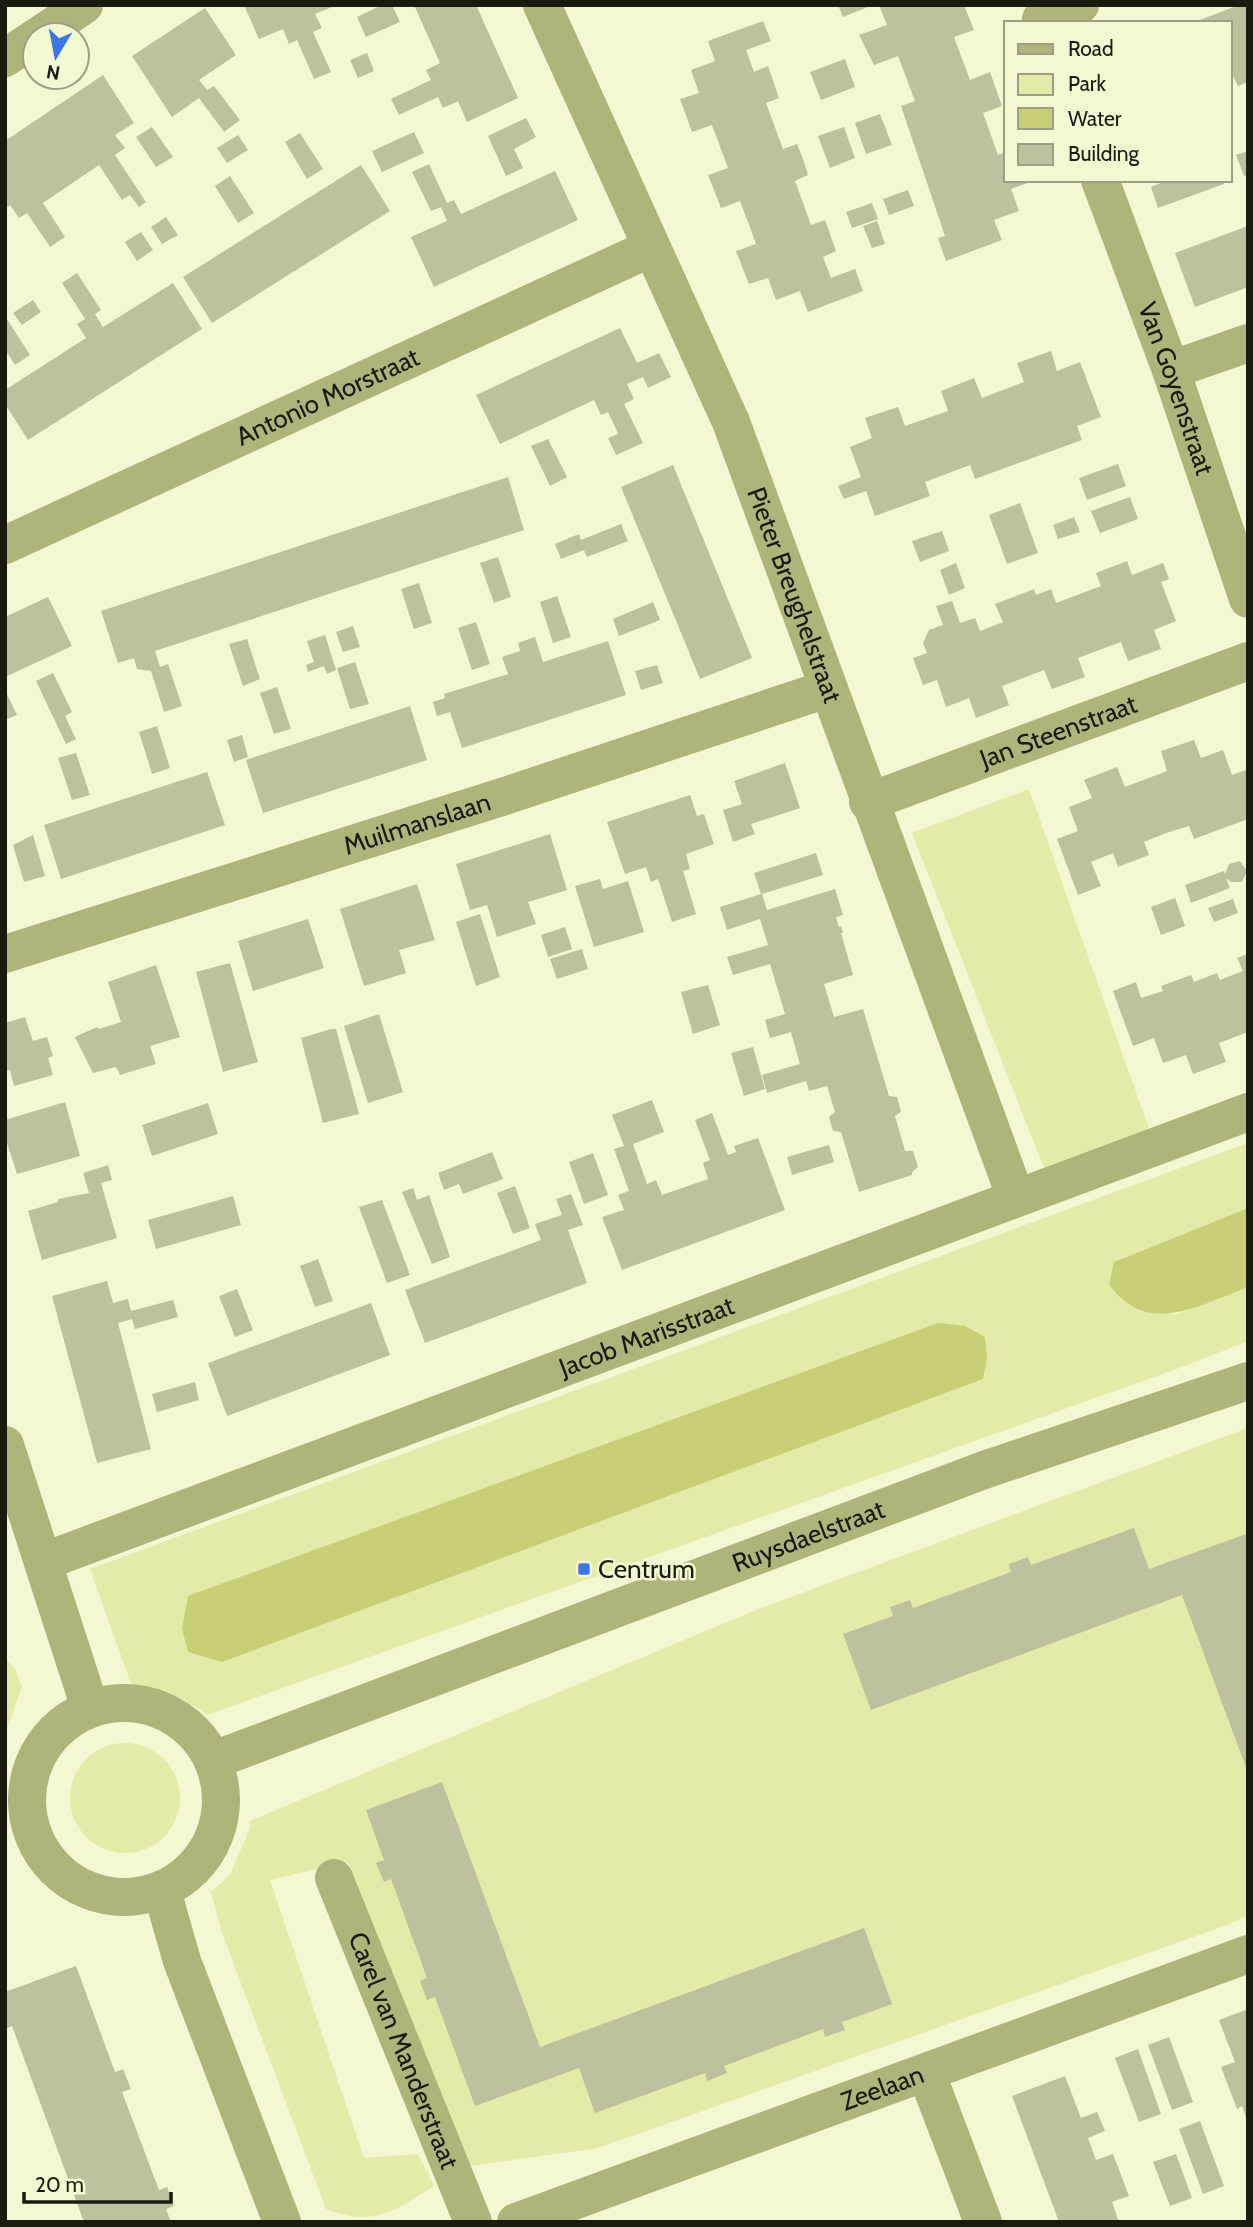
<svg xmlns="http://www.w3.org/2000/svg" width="1253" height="2227" font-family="Cabin,sans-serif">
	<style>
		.green { fill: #e4eaa8 }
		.water { fill: #c8cf77 }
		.building { fill: #bdc19d }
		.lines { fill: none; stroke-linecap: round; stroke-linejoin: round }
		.minor { stroke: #aeb47a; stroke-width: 38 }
		.poi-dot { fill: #3e75e5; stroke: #f3f7d2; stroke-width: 2.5 }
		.labels { text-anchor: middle; stroke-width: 5; stroke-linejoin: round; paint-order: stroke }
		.street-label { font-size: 26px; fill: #1a1b0e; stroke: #f3f7d2 }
		.poi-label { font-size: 26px; fill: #1a1b0e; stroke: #f3f7d2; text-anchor: start }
	</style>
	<rect width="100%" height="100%" fill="#f3f7d2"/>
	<path class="green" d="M1029 789 1149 1129 1044 1168 912 833Z
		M1248 1143V1208L1114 1262 1173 1315 1248 1287V1341L1182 1367 207 1715 195 1706 143 1689H133L90 1569Z
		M1248 1428V1915L1227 1925 598 2148 470 2166 348 1862 270 1880 364 2158 418 2154 434 2186C394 2212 372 2227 326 2209L221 1930 211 1892 230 1875 250 1828V1821L761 1608Z
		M5 1656 15 1669 22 1687 5 1733Z
		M70 1798a55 55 0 1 1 110 0a55 55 0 1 1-110 0Z"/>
	<path class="water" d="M1248 1208V1287C1200 1305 1146 1338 1109 1284L1114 1262Z
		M938 1323 965 1326 985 1337 987 1358 983 1379 222 1662 188 1652 182 1629 188 1596Z"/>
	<path class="building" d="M244 5H337L315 14 322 28 313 32 331 72 314 79 297 40 289 44 283 29 259 39Z
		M382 5H392L400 22 366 37 357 17Z
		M414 5H476L518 98 467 122 458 101 443 108 438 97 399 115 391 99 431 80 426 70 440 63Z
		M838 5H873L843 17Z
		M879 5H964L974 30 954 37 970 80 990 72 1002 106 983 113 998 155 1006 152V180L1033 181 1011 189 1019 211 994 220 1002 240 946 261 938 238 945 236 901 106 915 101 898 56 874 65 859 35 887 25Z
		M1239 5H1248V82L1238 86 1230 70V23H1192Z
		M205 8 236 55 199 80 207 90 214 86 240 120 224 132 199 98 172 117 132 56Z
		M763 21 771 41 746 50 754 72 768 66 779 98 766 103 783 149 797 144 803 159 808 175 795 181 811 225 825 220 836 251 823 257 831 278 855 269 863 291 808 312 800 291 776 300 768 278 749 284 736 251 756 244 748 222 740 201 721 208 708 175 728 168 712 125 692 132 680 99 699 93 691 70 715 61 708 41Z
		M367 53 374 71 358 78 350 60Z
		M845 59 855 87 821 100 810 72Z
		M103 75 134 123 115 135 125 148 115 155 146 202 139 207 130 195 122 200 99 165 43 203 65 237 50 247 27 213 19 218 10 205 5 208V141Z
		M880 114 892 145 866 154 855 123Z
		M526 118 536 137 514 149 523 168 506 176 488 136Z
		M152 127 173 157 156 167 136 137Z
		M844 127 855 158 830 168 818 136Z
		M414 132 424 153 382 172 372 151Z
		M300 133 323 169 307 179 285 142Z
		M238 135 248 150 227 163 217 148Z
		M1248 151V175L1244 176 1236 155Z
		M429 164 447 203 454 200 461 214 555 171 578 220 434 287 411 237 447 221 441 207 431 211 412 172Z
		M361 165 390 211 212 323 183 277Z
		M230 176 254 213 238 223 215 186Z
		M1168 180H1223L1224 184 1158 208 1151 187Z
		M908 190 914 206 889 215 883 199Z
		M872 203 878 219 852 228 846 212Z
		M166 217 178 235 162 244 151 227Z
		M877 221 885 244 872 248 863 226Z
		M1248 226V287L1195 307 1175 253Z
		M141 232 153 250 137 261 125 242Z
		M77 273 101 310 95 314 103 327 173 283 202 329 28 440 5 404V390L86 338 77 324 85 319 62 283Z
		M33 300 41 312 22 325 13 313Z
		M5 316 30 355 15 365 5 349Z
		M620 328 637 363 659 353 671 377 648 388 643 377 627 384 634 399 624 404 643 443 616 455 608 438 618 434 617 431 608 412 601 415 594 400 500 444 476 395Z
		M1051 351 1057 371 1080 362 1101 417 1077 426 1082 440 975 479 970 465 925 482 930 496 875 516 866 491 844 499 838 486 861 477 850 447 872 438 865 418 898 407 905 426 948 411 941 391 974 378 982 398 1024 382 1017 363Z
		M548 439 567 477 550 486 531 446Z
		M1118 464 1126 486 1087 500 1079 478Z
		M673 465 752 658 700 679 621 487Z
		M508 477 524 530 155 651 160 667 168 664 182 706 164 712 151 671 137 669 134 658 118 663 101 611Z
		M1130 497 1138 519 1100 533 1091 511Z
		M1020 503 1038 553 1007 564 989 515Z
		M1074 517 1080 532 1058 539 1053 525Z
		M621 524 628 541 587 557 584 550 561 559 555 544 579 534 581 540Z
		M942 531 949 551 920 562 912 541Z
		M498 557 511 597 494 603 480 563Z
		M1127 561 1132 575 1163 563 1169 579 1161 582 1176 621 1154 630 1161 649 1128 661 1121 642 1099 650 1078 658 1085 677 1052 689 1044 670 1002 686 1009 705 976 718 969 698 946 707 937 680 923 685 913 658 927 653 923 643 929 630 943 625 936 606 952 601 960 623 975 618 980 631 1003 622 995 604 1034 589 1036 595 1051 589 1056 603 1101 586 1096 573Z
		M956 563 965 588 949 595 940 570Z
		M419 583 432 623 414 629 401 589Z
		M557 596 571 637 553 643 540 602Z
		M48 597 72 646 5 677V617Z
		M653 602 660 620 619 636 613 619Z
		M476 622 490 664 472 670 458 628Z
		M353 626 360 647 343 652 336 632Z
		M325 635 336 670 327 674 324 666 308 672 306 665 314 662 307 641Z
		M535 637 543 662 608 641 626 695 462 748 450 712 437 716 433 702 445 698 444 694 508 674 502 657 520 651 518 643Z
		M247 639 260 679 243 686 229 644Z
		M355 662 369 704 350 709 337 668Z
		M657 665 663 683 641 690 635 671Z
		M53 673 72 712 65 716 76 739 66 744 36 681Z
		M277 687 291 729 274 734 260 693Z
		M5 690 17 715 5 720Z
		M410 706 427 760 263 813 246 760Z
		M157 726 170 768 152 774 139 732Z
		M242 735 248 757 234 762 227 740Z
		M1194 740 1201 758 1223 750 1232 775 1248 769V819L1194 839 1189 826 1166 833 1144 842 1149 855 1118 867 1113 853 1091 862 1101 886 1078 895 1057 839 1078 831 1069 807 1092 798 1084 780 1117 767 1125 787 1167 771 1161 751Z
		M76 753 90 795 72 800 58 758Z
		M785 763 800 808 751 824 755 834 733 842 723 810 742 804 734 781Z
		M207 772 225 825 61 879 44 825Z
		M690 795 697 816 704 814 714 844 686 854 690 869 683 871 696 914 672 922 658 879 651 882 646 867 625 874 607 822Z
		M550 834 567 890 528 902 536 924 497 937 487 905 470 910 456 864Z
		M33 835 45 876 24 882 13 845Z
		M816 853 823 875 762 894 767 910 835 889 843 915 836 917 839 927 841 926 843 933H841L853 975 824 984 834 1017 863 1009 889 1096 897 1097 901 1112 895 1116 905 1151H913L918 1167 912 1172V1175L859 1192 841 1132 833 1131 829 1117 835 1112 827 1086 809 1091 806 1081 767 1093 762 1075 800 1064 791 1032 770 1038 765 1020 785 1014 770 964 733 975 727 957 768 945 760 919 727 930 720 907 761 894 754 873Z
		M1240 861 1247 871 1242 882H1231L1226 878 1230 888 1191 903 1185 885 1224 871 1225 874 1229 864Z
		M600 879 603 889 628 881 644 932 594 947 575 886Z
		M417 884 435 940 399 950 406 973 364 986 340 909Z
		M1175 898 1185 926 1161 935 1151 907Z
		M1233 899 1238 913 1214 922 1208 908Z
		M480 914 500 977 476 986 456 922Z
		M308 919 324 968 253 991 238 941Z
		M565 927 572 949 548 957 541 935Z
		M582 949 588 969 557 979 550 959Z
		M1248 954V1032L1219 1043 1226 1062 1193 1074 1186 1055 1163 1063 1154 1038 1133 1046 1113 991 1136 982 1141 998 1163 991 1161 986 1191 975 1194 982 1217 973 1220 980 1243 971 1237 958Z
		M230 963 258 1062 223 1072 196 972Z
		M156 965 180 1037 150 1046 156 1064 120 1075 116 1067 93 1073 75 1037 97 1027 99 1029 121 1022 108 982Z
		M708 985 720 1025 693 1034 681 992Z
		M379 1014 403 1092 368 1103 344 1026Z
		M25 1017 33 1041 47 1037 53 1056 48 1058 53 1075 14 1086 10 1070 5 1071V1023Z
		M331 1029H336L359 1114 323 1123 301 1038Z
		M753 1047 765 1089 744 1096 731 1053Z
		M652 1100 664 1132 633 1144 647 1184 656 1180 662 1195 708 1179 703 1163 710 1160 695 1120 712 1113 728 1155 736 1152 734 1146 758 1138 785 1210 622 1270 602 1217 624 1210 618 1195 629 1191 614 1149 624 1146 612 1115Z
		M65 1102 80 1156 17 1174 5 1137V1120Z
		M208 1103 218 1134 152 1156 142 1125Z
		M829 1145 834 1162 792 1175 787 1157Z
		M492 1152 503 1179 463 1194 459 1184 444 1190 438 1173Z
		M593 1153 608 1195 584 1204 569 1162Z
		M108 1165 112 1180 101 1183 117 1238 42 1260 28 1211 58 1202V1199L89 1193 83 1173Z
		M515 1186 530 1228 513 1234 497 1193Z
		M413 1188 417 1200 429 1195 450 1257 432 1264 402 1192Z
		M571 1194 583 1225 568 1230 587 1283 425 1343 405 1290 541 1240 535 1224 562 1215 556 1199Z
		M233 1196 241 1225 156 1249 148 1220Z
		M382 1200 410 1275 387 1283 359 1207Z
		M318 1259 333 1301 315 1307 300 1266Z
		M107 1281 113 1303 128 1299 131 1311 173 1300 178 1317 135 1329 132 1319 118 1323 151 1449 97 1463 52 1296Z
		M237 1289 253 1330 235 1337 219 1296Z
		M371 1303 390 1355 227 1416 208 1363Z
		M195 1382 199 1400 157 1412 152 1394Z
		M1134 1528 1149 1569 1246 1534 1248 1773 1182 1595 871 1710 843 1634 893 1616 890 1607 910 1600 913 1608 1011 1572 1009 1564 1028 1557 1031 1565Z
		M442 1782 540 2047 864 1928 892 2004 842 2022 845 2030 825 2037 823 2029 724 2066 727 2073 707 2081 705 2073 595 2113 579 2068 475 2106 435 1997 427 2000 420 1981 427 1978 391 1879 384 1882 376 1863 384 1860 366 1810Z
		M76 1966 115 2072 123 2069 131 2089 122 2092 159 2190 167 2187 174 2206 166 2209 171 2222H84L12 2026 5 2029V1992Z
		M1248 2009V2121H1247L1242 2106 1237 2109 1221 2067 1235 2062 1219 2020Z
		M1169 2037 1193 2102 1172 2110 1148 2045Z
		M1138 2049 1161 2114 1139 2122 1115 2058Z
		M1065 2076 1081 2118 1097 2112 1105 2131 1088 2138 1096 2160 1113 2154 1129 2196 1112 2202 1119 2222H1059L1012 2096Z
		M1200 2121 1224 2186 1203 2194 1179 2129Z
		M1176 2154 1192 2198 1170 2206 1153 2162Z"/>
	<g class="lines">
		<g class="minor">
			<path id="s1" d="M542 5 731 422 1016 1198"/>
			<path d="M1041 19 1080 5"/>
			<path d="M40 35 84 5"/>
			<path d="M5 58 35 38"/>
			<path id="s2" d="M1100 180 1171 370 1248 599"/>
			<path d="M1171 370 1248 343"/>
			<path id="s3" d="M5 545 651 248"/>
			<path id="s4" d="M868 802 1248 661"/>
			<path id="s5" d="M5 954 508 795 827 689"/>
			<path d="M5 1445 90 1708"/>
			<path id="s6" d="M45 1561 1248 1112"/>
			<circle cx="124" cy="1800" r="97"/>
			<path id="s7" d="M214 1760 984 1470 1248 1381"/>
			<path id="s8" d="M334 1878 473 2222"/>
			<path d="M162 1891 182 1961 282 2222"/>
			<path d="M926 2072 983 2222"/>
			<path id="s9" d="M516 2222 1248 1954"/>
		</g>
	</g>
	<rect class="poi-dot" x="577" y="1562" width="14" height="14" rx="3.5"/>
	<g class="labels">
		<g class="street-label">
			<text dy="9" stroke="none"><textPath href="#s2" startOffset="222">Van Goyenstraat</textPath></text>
			<text dy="9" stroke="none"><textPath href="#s3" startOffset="355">Antonio Morstraat</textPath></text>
			<text dy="9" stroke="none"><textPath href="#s1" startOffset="642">Pieter Breughelstraat</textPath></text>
			<text dy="9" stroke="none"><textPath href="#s4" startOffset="203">Jan Steenstraat</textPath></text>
			<text dy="9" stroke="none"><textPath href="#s5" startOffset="432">Muilmanslaan</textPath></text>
			<text dy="9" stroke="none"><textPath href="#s6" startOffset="642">Jacob Marisstraat</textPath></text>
			<text dy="9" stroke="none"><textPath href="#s7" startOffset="635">Ruysdaelstraat</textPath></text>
			<text dy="9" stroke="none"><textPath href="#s8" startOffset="186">Carel van Manderstraat</textPath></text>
			<text dy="9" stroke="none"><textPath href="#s9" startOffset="390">Zeelaan</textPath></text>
		</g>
		<g class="poi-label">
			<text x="598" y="1578">Centrum</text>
		</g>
	</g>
	<rect width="1253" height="2227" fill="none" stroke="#1a1b0e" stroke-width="14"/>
	<rect x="1004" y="21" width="228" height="161" fill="#f3f7d2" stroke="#9c9f84" stroke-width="2"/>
	<rect x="1018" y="44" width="35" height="10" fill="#aeb47a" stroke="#9c9f84" stroke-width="2"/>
	<text x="1068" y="56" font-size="21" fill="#1a1b0e">Road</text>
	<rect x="1018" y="74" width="35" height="21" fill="#e4eaa8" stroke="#9c9f84" stroke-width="2"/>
	<text x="1068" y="91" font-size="21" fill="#1a1b0e">Park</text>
	<rect x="1018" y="108" width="35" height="21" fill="#c8cf77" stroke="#9c9f84" stroke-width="2"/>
	<text x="1068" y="126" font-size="21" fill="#1a1b0e">Water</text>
	<rect x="1018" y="144" width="35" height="21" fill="#bdc19d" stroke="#9c9f84" stroke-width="2"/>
	<text x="1068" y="161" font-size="21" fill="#1a1b0e">Building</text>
	<g transform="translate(56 56) rotate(190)"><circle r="33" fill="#f3f7d2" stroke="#9c9f84" stroke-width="2"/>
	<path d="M0-5L12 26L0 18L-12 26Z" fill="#3e75e5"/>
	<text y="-10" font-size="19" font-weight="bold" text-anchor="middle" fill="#1a1b0e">N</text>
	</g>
	<path d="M24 2192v10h147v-10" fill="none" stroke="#1a1b0e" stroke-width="3.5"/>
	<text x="35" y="2192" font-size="21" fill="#1a1b0e" stroke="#f3f7d2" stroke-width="5" paint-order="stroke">20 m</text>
</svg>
